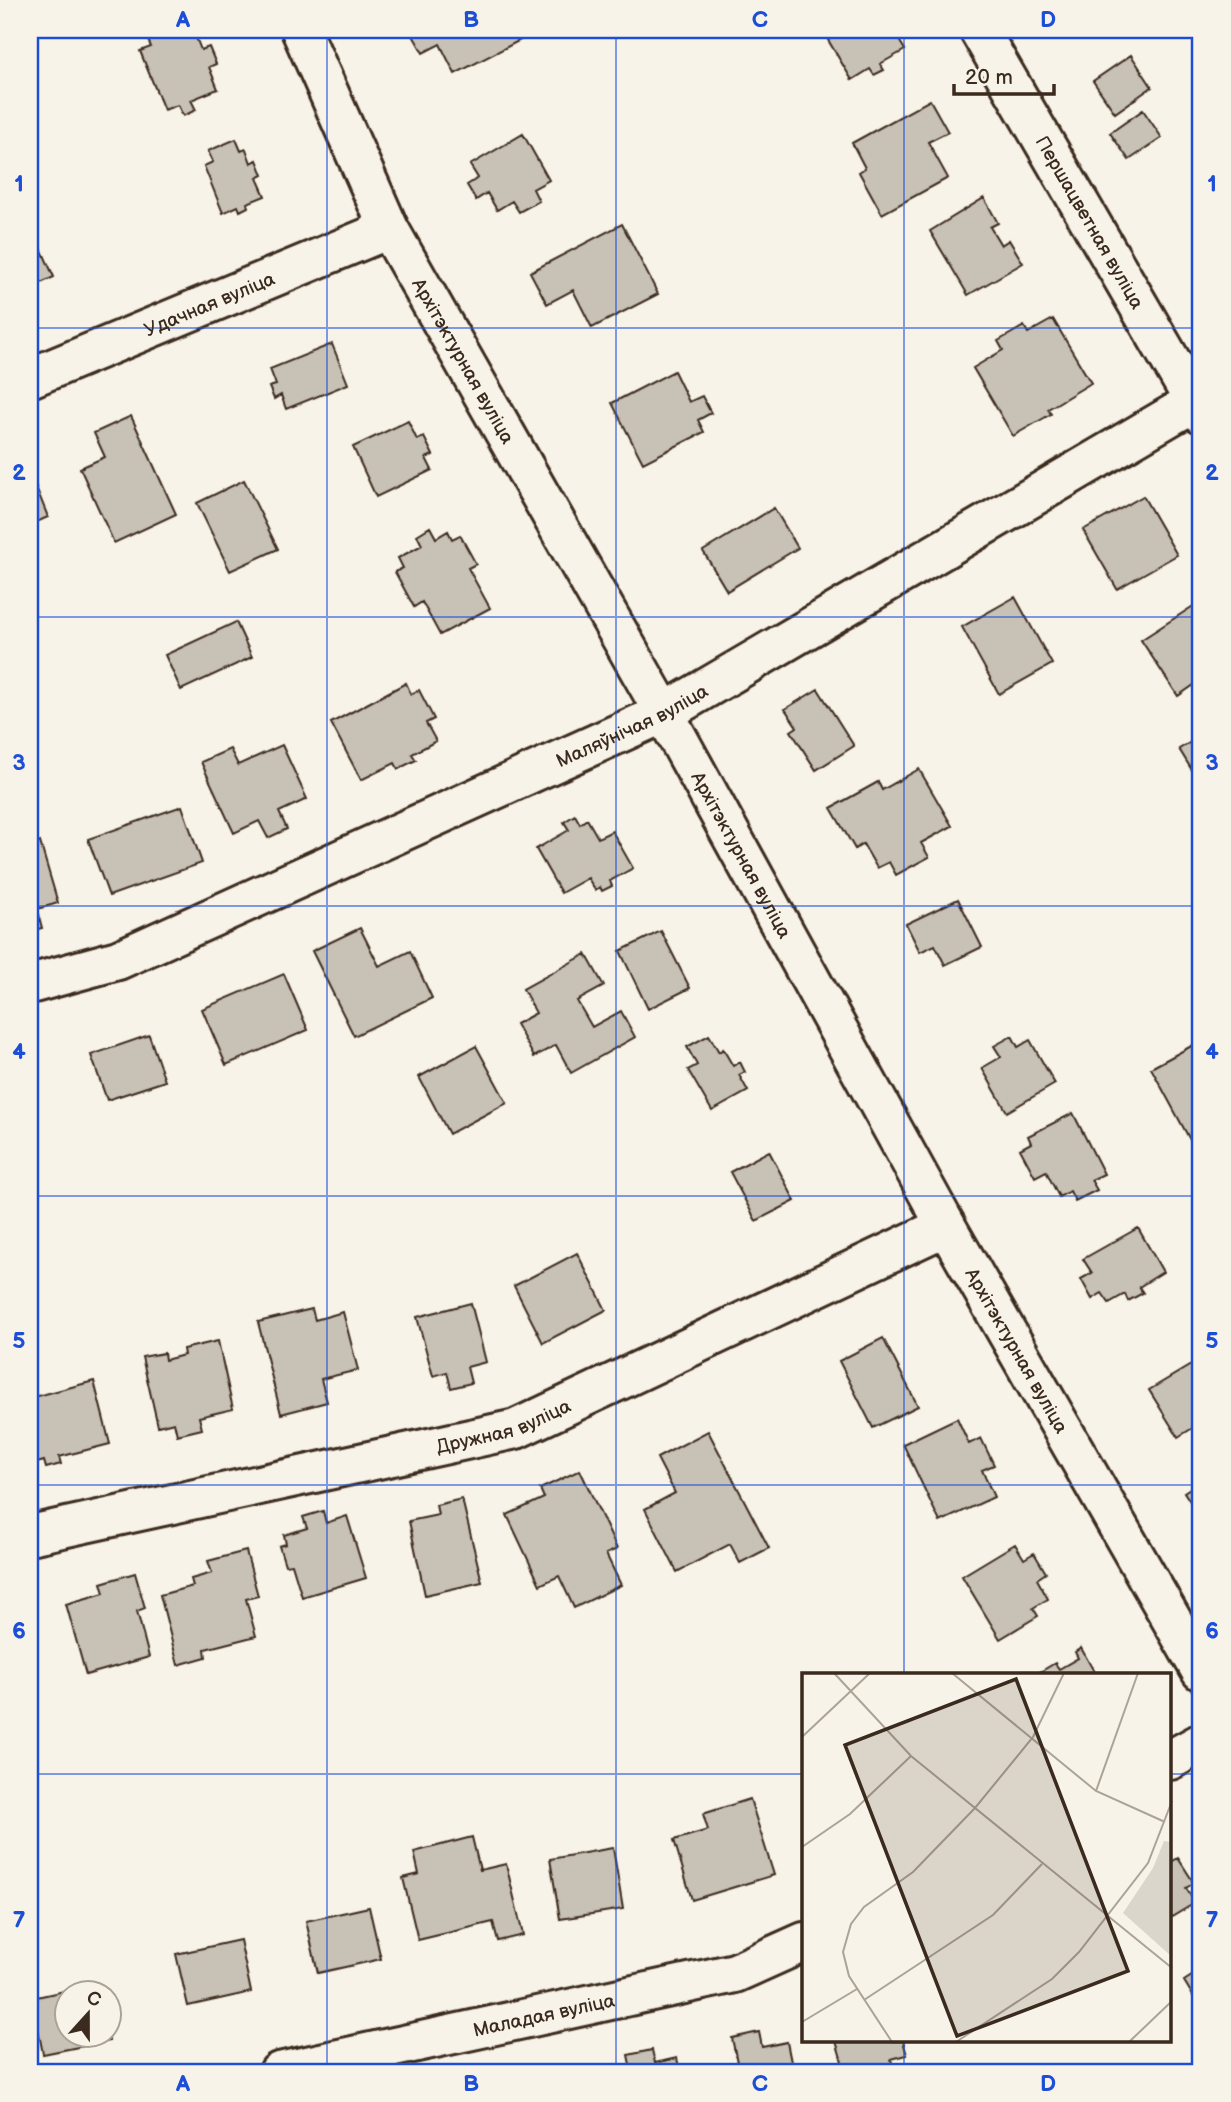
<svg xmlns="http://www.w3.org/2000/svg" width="1231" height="2102" font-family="'Balsamiq Sans',sans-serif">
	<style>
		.building { fill: #c8c1b6; stroke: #3b2a1e; stroke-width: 2 }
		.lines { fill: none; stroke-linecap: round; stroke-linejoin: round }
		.minor-casing { stroke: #3b2a1e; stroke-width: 44 }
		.minor { stroke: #f7f3e8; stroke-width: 38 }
		.grid { fill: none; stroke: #1d4ed8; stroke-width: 2; stroke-opacity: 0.55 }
		.labels { text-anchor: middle; stroke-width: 5; stroke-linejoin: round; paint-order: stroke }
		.street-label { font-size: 19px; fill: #3b2a1e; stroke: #f7f3e8 }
		.inset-road { fill: none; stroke: #aca397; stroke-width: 2 }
		.view { fill: #3b2a1e; fill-opacity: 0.15; stroke: #3b2a1e; stroke-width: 3.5 }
		.inset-edge { fill: none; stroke: #3b2a1e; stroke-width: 3.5 }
		.neatline { fill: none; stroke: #1d4ed8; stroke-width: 2.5 }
		.grid-label { font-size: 23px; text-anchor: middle; font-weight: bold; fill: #1d4ed8 }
	</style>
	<rect width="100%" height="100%" fill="#f7f3e8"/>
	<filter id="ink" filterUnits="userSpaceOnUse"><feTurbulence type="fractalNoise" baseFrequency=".0143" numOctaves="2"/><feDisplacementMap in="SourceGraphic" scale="14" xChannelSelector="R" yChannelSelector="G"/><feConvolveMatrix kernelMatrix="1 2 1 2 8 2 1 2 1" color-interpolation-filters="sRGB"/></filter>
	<g filter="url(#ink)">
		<path class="building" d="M144 30H177L179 36 193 30 201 50 209 47 216 64 209 67 218 89 191 100 196 110 183 116 178 105 164 110 140 51 151 47Z
			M410 30H525L528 36 455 74 440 44 423 53Z
			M840 30H893L905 50 880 64 884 70 874 75 870 69 852 80 828 40 842 32Z
			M1131 55 1152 87 1115 113 1093 81Z
			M930 100 948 132 928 142 948 178 882 214 859 172 865 168 852 143Z
			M1143 110 1162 138 1129 160 1110 133Z
			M523 134 549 180 533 189 539 201 519 212 512 201 497 210 487 193 476 200 467 185 478 178 470 165Z
			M236 139 241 151 246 149 251 163 257 160 263 175 257 178 265 196 247 203 248 207 240 211 238 206 223 213 204 166 213 162 208 151Z
			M984 198 998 223 990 227 1001 245 1009 240 1023 263 968 295 930 231Z
			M622 224 658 294 592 328 573 290 547 304 530 272Z
			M35 235 54 277 30 288V237Z
			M1053 319 1091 383 1048 409 1051 414 1013 436 973 368 1003 350 998 341 1024 326 1028 333Z
			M332 344 348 384 286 409 281 395 274 399 269 387 276 385 270 369Z
			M674 371 689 402 702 396 711 413 698 420 704 432 643 463 612 403Z
			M131 416 176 514 114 543 80 468 105 457 94 433Z
			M408 421 417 440 424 437 433 455 426 458 432 470 376 497 353 447Z
			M32 477 48 517 30 525V478Z
			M244 480 278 549 230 571 197 503Z
			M1143 496 1177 555 1117 589 1083 530Z
			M774 508 798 548 727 591 703 551Z
			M430 527 436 538 448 531 452 539 460 535 476 564 468 568 490 608 440 635 422 602 414 607 395 572 403 568 398 558 422 545 417 535Z
			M1015 597 1052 664 999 694 962 627Z
			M1201 601V680L1178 696 1141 640Z
			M236 622 252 657 181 690 165 655Z
			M406 683 411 694 419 690 434 719 426 723 436 741 412 754 416 760 398 769 395 763 361 780 331 723Z
			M818 689 854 746 816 770 791 731 797 727 785 709Z
			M1201 736V785L1179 749Z
			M282 745 307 799 279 812 287 829 268 838 259 821 234 833 201 762 230 749 238 765Z
			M919 769 952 826 921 843 929 857 896 875 889 862 877 868 863 844 855 849 831 808 878 782 882 790Z
			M182 806 202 863 109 896 88 839Z
			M575 815 580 824 587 819 598 838 612 831 633 868 610 881 612 886 602 891 600 887 595 890 588 878 561 893 536 849 569 830 564 822Z
			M40 842 58 903 37 909 42 928 30 931V845Z
			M958 899 982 947 945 965 935 945 920 952 906 924Z
			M360 928 379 966 410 951 432 998 354 1036 312 951Z
			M661 931 690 988 648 1009 620 951Z
			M586 954 604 986 577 1001 592 1027 621 1011 635 1037 571 1073 556 1045 534 1057 516 1024 536 1013 523 989Z
			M284 974 308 1030 226 1065 202 1009Z
			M149 1035 165 1081 107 1100 91 1055Z
			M709 1035 719 1052 723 1049 733 1066 740 1062 745 1072 739 1075 748 1091 712 1111 688 1070 697 1065 687 1047Z
			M1012 1036 1018 1047 1030 1040 1055 1084 1007 1112 982 1068 1001 1057 994 1046Z
			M1197 1043 1201 1052V1160L1151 1068Z
			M476 1046 507 1103 449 1134 419 1077Z
			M1073 1113 1104 1174 1091 1180 1097 1190 1075 1201 1070 1191 1059 1197 1046 1171 1035 1177 1020 1149 1031 1143 1028 1136Z
			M769 1151 795 1201 756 1221 730 1172Z
			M1138 1228 1163 1272 1139 1287 1143 1293 1128 1301 1125 1294 1109 1303 1102 1293 1092 1299 1081 1279 1092 1273 1083 1259Z
			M577 1253 606 1310 543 1343 514 1286Z
			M471 1303 486 1362 467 1367 471 1383 451 1388 447 1372 433 1376 417 1317Z
			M312 1309 315 1320 343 1312 358 1370 321 1379 327 1402 281 1414 258 1322Z
			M883 1338 918 1406 873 1428 839 1361Z
			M218 1341 233 1409 199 1417 202 1429 177 1435 174 1422 158 1426 142 1357 164 1353 165 1360 184 1355 183 1349Z
			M1201 1359V1423L1178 1437 1149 1390Z
			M94 1381 110 1444 59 1457 61 1464 46 1468 44 1461 30 1465V1398Z
			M957 1418 969 1444 981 1438 994 1465 982 1470 994 1497 940 1522 903 1444Z
			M708 1431 769 1548 740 1563 730 1544 677 1572 645 1509 675 1493 657 1458Z
			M580 1470 617 1549 606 1554 621 1585 574 1608 559 1576 540 1585 507 1515 544 1498 540 1489Z
			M1201 1481V1509L1197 1512 1184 1492Z
			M462 1499 482 1582 425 1595 409 1521 438 1515 436 1505Z
			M323 1511 326 1523 347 1516 366 1578 302 1597 292 1564 285 1565 279 1546 286 1544 284 1535 307 1528 303 1517Z
			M1015 1544 1024 1559 1034 1553 1046 1573 1037 1579 1048 1599 1033 1608 1038 1616 1000 1639 962 1576Z
			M246 1551 258 1596 246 1599 256 1636 205 1649 206 1657 178 1665 160 1595 193 1586 191 1579 212 1573 208 1561Z
			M135 1573 145 1608 137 1611 149 1657 86 1675 66 1604 104 1593 101 1583Z
			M1081 1648 1096 1675H1035L1055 1663 1059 1669 1078 1658 1075 1652Z
			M750 1799 774 1875 692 1900 674 1840 708 1830 703 1814Z
			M472 1837 480 1870 506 1864 523 1935 498 1941 493 1922 418 1940 403 1878 419 1874 414 1852Z
			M613 1848 623 1909 560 1919 550 1859Z
			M1178 1858 1194 1883 1186 1888 1195 1903 1170 1918V1861L1171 1862Z
			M369 1907 381 1959 318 1973 306 1921Z
			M240 1940 251 1992 188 2006 176 1954Z
			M1201 1970V2009L1184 1981Z
			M97 1984 99 1994H66V2036H108L109 2041 43 2054 32 1998Z
			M759 2032 762 2047 787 2042 793 2072H739L732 2038Z
			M836 2041H903L907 2055 891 2059 894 2072H845Z
			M652 2050 655 2063 677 2058 680 2072H618L631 2069 628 2055Z"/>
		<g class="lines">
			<g class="minor-casing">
				<g id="minor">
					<path id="s1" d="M301 30 389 229 664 713 946 1226 1201 1671"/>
					<path id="s2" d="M979 30 1201 413"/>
					<path id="s3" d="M30 378 389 229"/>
					<path id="s4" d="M30 984 118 960 664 713 1201 398"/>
					<path id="s5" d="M30 1535 516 1429 946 1226"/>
					<path d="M1170 1760 1201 1743"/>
					<path id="s6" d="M279 2072 735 1973 804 1942"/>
				</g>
			</g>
			<use href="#minor" class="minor"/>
		</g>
	</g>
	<path class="grid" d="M327 30V2072M616 30V2072M904 30V1675M30 328H1201M30 617H1201M30 906H1201M30 1196H1201M30 1485H1201M30 1774H804M1170 1774H1201M904 2041V2072"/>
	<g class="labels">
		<g class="street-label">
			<text dy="7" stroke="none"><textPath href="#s2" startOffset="222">Першацветная вуліца</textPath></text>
			<text dy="7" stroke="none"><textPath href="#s3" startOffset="194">Удачная вуліца</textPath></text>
			<text dy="7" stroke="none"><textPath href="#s1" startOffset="369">Архітэктурная вуліца</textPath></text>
			<text dy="7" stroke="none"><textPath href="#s4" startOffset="656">Маляўнічая вуліца</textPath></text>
			<text dy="7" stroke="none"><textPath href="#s1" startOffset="936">Архітэктурная вуліца</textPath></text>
			<text dy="7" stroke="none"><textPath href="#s1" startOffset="1503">Архітэктурная вуліца</textPath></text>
			<text dy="7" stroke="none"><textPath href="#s5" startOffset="486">Дружная вуліца</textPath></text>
			<text dy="7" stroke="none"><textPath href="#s6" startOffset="271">Маладая вуліца</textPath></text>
		</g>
	</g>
	<g transform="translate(802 1673)">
		<rect width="369" height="369" fill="#f7f3e8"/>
		<path d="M362 168 369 169V283L321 240 351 195Z" fill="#dbd6cb"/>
		<path class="inset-road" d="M32 0 109 83 370 295M150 0 294 118 363 149M0 64 68 0M294 118 336 0M0 174 48 141 109 83M62 327 191 242 240 191M0 349 55 316M90 369 47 303 41 279 49 251 62 234 111 199 173 135 231 64 262 0M154 369 250 306 277 279 346 190 370 128M327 369 370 328"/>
		<path class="view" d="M214 6 326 298 155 363 43 72Z"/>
		<rect width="369" height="369" class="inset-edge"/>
	</g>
	<rect width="1231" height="2102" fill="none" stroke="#f7f3e8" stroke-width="77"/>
	<g transform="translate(88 2014) rotate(21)"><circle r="33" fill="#f7f3e8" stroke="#aca397" stroke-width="2"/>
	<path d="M0-5L12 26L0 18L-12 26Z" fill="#3b2a1e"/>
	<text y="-10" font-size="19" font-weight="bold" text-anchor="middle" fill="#3b2a1e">С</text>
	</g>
	<path d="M954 84v10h100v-10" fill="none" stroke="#3b2a1e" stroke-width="3.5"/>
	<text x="965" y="84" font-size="21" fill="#3b2a1e" stroke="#f7f3e8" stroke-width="5" paint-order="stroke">20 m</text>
	<rect x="38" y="38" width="1154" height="2026" class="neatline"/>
	<g class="grid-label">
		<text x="183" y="27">A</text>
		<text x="471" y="27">B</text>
		<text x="760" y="27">C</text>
		<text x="1048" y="27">D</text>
		<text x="19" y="191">1</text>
		<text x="1212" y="191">1</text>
		<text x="19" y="480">2</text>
		<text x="1212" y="480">2</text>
		<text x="19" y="770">3</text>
		<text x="1212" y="770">3</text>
		<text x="19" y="1059">4</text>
		<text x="1212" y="1059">4</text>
		<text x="19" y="1348">5</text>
		<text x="1212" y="1348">5</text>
		<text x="19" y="1638">6</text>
		<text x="1212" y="1638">6</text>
		<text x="19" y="1927">7</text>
		<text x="1212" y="1927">7</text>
		<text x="183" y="2091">A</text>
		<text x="471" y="2091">B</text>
		<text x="760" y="2091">C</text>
		<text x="1048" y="2091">D</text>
	</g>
</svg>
